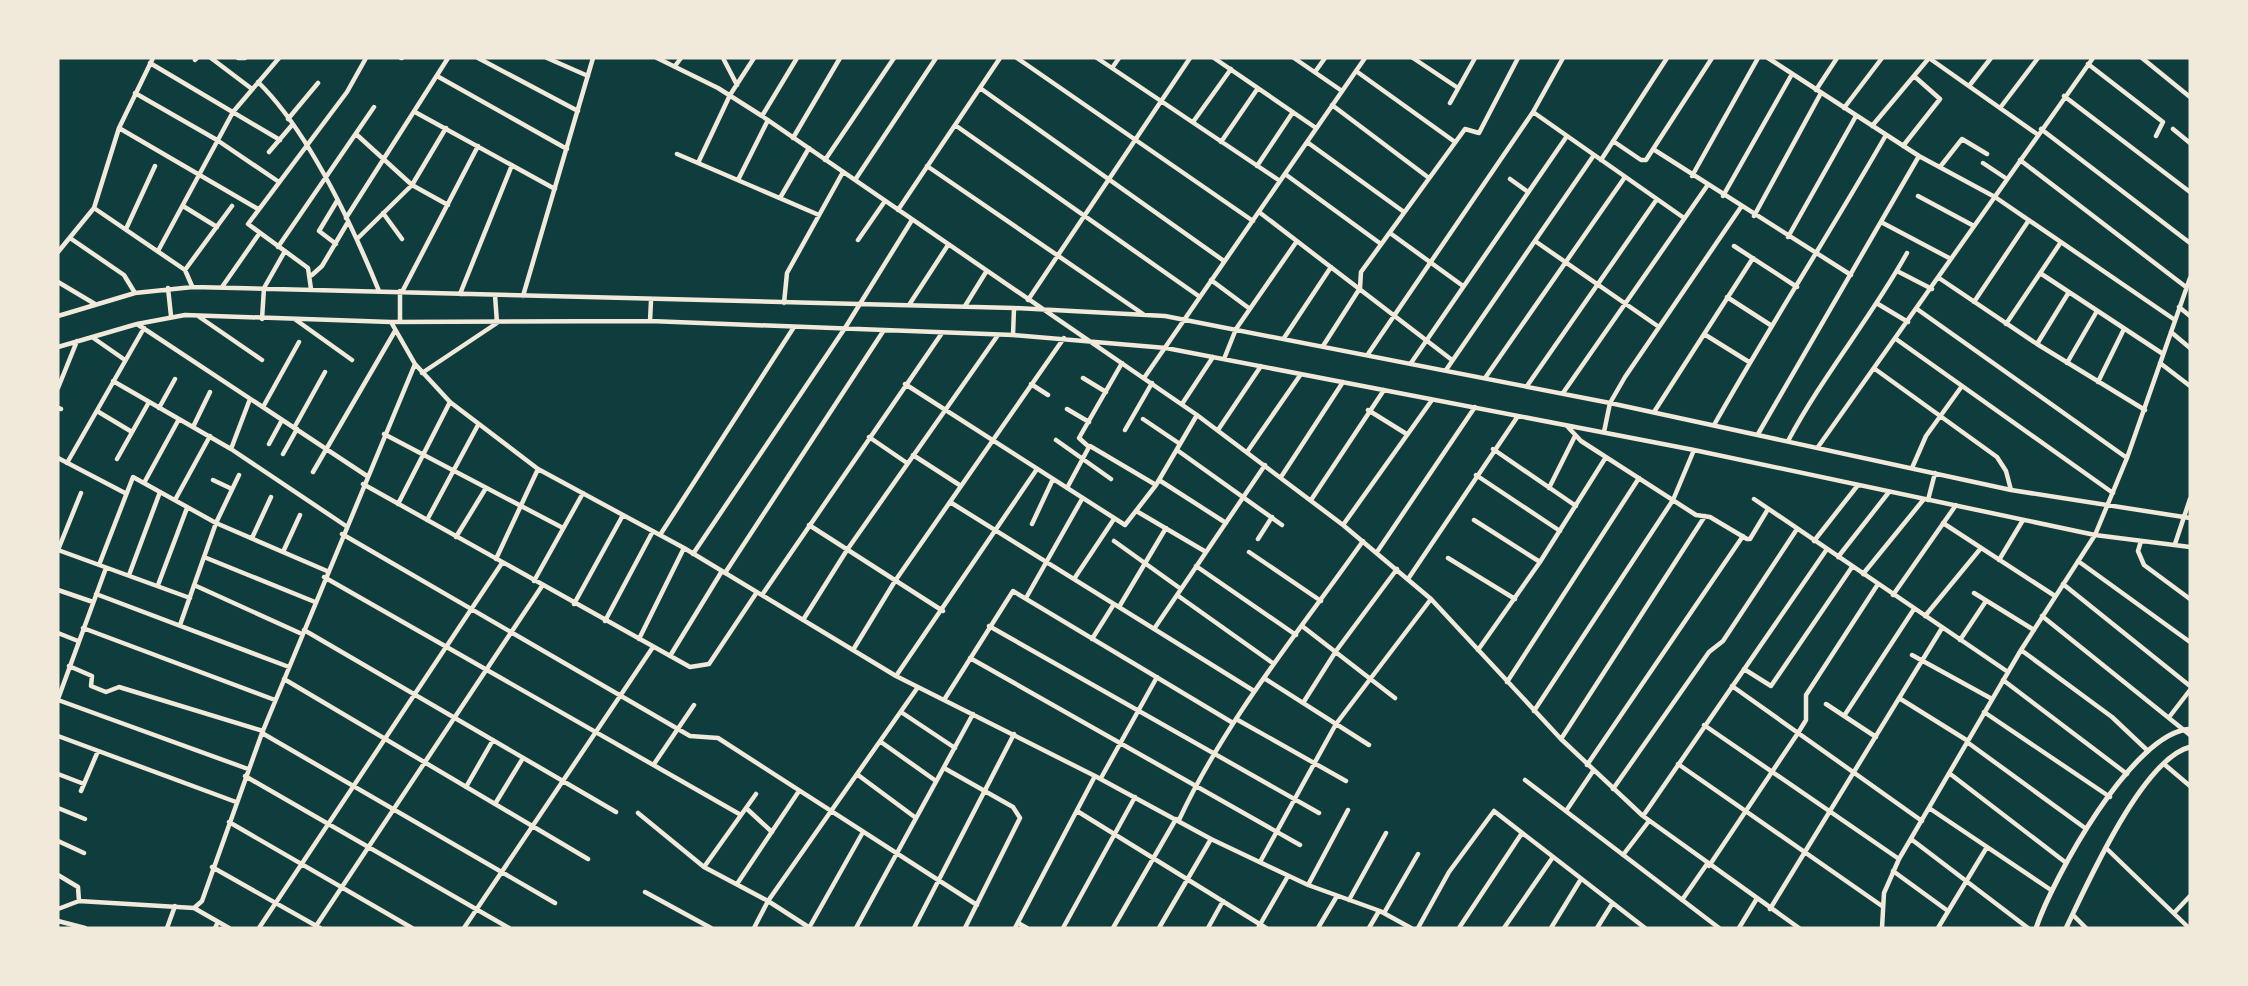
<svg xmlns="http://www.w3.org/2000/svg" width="2248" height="986" font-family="Arial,sans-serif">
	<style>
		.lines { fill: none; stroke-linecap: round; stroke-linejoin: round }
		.minor { stroke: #f1e9da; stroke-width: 4.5 }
		.tertiary { stroke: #f1e9da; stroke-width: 5 }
	</style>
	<rect width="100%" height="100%" fill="#0f3d3e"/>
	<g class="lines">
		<path class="minor" d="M211 58 252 89
			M238 58H245
			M401 58H402
			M478 58 578 111
			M547 58 588 76
			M657 58 718 88 762 116 1197 415 1343 525 1431 599 1561 739 1643 816 1799 928
			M723 58 737 85
			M1017 58 1253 221
			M1097 58 1280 181
			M1214 58 1316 128
			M1294 58 1342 91
			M1413 58 1458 88
			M1768 58 1919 156 1995 197 2175 320
			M1929 58 2037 134
			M2142 58 2190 97
			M195 60 197 58
			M150 63 280 140
			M2088 64 2163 122 2156 136
			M675 66 681 58
			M1112 68 1119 58
			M1356 71 1455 142
			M1315 72 1325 58
			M437 76 567 149
			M258 82C309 132 352 225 379 291
			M1969 86 1991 58
			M980 88 1224 261
			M1816 90 1837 58
			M135 93 217 140 279 182
			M2064 96 2190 192
			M1450 103 1475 58
			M1332 105 1429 178
			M1844 108 1882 58
			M2000 108 2038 58
			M415 112 555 189
			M1533 112 1684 218
			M762 116 797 58
			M288 119 318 83
			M1193 122 1231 69
			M955 125 1200 297
			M1872 126 1929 58
			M119 128 258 209
			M2041 129 2190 243
			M2173 129 2190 143
			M356 134 412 185 448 205
			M793 138 840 58
			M1613 141 1641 160H1646L1712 58
			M1221 142 1258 88
			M1307 142 1404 212
			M1903 146 1940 99 1914 76
			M1653 149 1851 275
			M269 152 292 125
			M677 154 819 215
			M825 160 894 58
			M1601 160 1667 58
			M2020 160 2186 287
			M698 163 730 95 754 58
			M1983 163 2007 179
			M927 166 1143 314
			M1257 166 1293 112
			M1940 167 1962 139 1987 154
			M1285 174 1381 244
			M1692 176 1758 58
			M1510 179 1528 192
			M738 180 768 120
			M855 180 936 58
			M1723 196 1792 74
			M1918 196 1974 226
			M780 198 809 148
			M183 206 217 227
			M94 208 185 270 192 286
			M898 210 1000 58
			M1259 212 1452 360
			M383 213 402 239
			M1754 216 1821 93
			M346 218 448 58
			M1881 222 1951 259
			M126 229 155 166
			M1390 233 1463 286
			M1788 237 1856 116
			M70 238 124 275 135 293
			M357 239 412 185 446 128
			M858 240 885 201
			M1535 241 1659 327
			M336 244 319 231 337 201
			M1734 246 1797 287
			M278 247 374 107
			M158 251 233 112 279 58
			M58 252 94 208 119 128 153 58
			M185 270 232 206
			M1897 271 1932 289
			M2040 273 2163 354
			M312 275 322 266 348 222
			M1939 278 2037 344 2145 410
			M1211 280 1250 309
			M58 282 95 304
			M222 287 259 234
			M168 288 171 316
			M311 289 308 268 248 224 347 92 366 58
			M400 291V322
			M402 292 478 146
			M460 294 512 165
			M523 296 593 58
			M1727 297 1772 326
			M1028 300 1190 58
			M1974 302 2029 220
			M784 303 787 273 843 172
			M1878 304 1908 322
			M909 305 948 245
			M965 306 986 272
			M2179 307 2190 316
			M1917 309 2127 458
			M58 316 135 293 193 287 1014 308 1165 316 1610 403 2011 490 2190 518
			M198 316 262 360
			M262 319 264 288 285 251
			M296 320 352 360
			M650 321 651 301
			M391 322 415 364 450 402 538 469 684 548 896 676 1095 776 1211 839 1308 885 1380 911 1411 928
			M137 324 367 476
			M2006 324 2061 242
			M2171 332 2190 348
			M1704 334 1749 362
			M1013 335 1014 308
			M92 337 125 360
			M1284 338 1331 267
			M1896 339 2113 493
			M2037 344 2069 292
			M1323 346 1360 288 1361 272 1465 129 1479 133 1518 58
			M58 347 137 324 185 315 391 322 650 321 1013 335 1166 348 1694 450 2095 535 2190 547
			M1368 354 1533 112 1563 58
			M1224 359 1236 329 1297 241
			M1411 363 1567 136
			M2067 363 2097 311
			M2160 363 2190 386
			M1875 369 1997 457 2006 471 2011 490
			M1446 370 1594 155
			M422 373 497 323 495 295
			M1083 378 1106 392
			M1144 378 1365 58
			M1485 378 1625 177
			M113 381 231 449 346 526
			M2098 382 2124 329
			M905 384 1125 525 1156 485 1197 415
			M1031 384 1048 395
			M1527 386 1657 199
			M58 388 77 341
			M1563 393 1707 186
			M1182 404 1213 357
			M263 407 299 342
			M58 408 61 409
			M159 408 175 379
			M1067 409 1089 422
			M1368 410 1405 433
			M97 411 132 432
			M1654 412 1753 258
			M1143 419 1180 444
			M1714 425C1769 327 1830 233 1886 135
			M1567 426 1581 441 1696 515 1710 517 1747 539H1750L1768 509
			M193 427 210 392
			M294 428 325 372
			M1125 430 1152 383
			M1218 430 1261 366
			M1604 432 1610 403 1625 377 1741 207
			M384 434 563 528
			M1758 434 1919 156
			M869 437 907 463
			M1056 440 1111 479
			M1788 441C1823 375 1871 318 1907 253
			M269 444 282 420
			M1090 446 1156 485
			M1818 447 2093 58
			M231 449 250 399
			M1493 449 1576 506
			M1177 450 1282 525
			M1247 452 1301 374
			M283 454 297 429
			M913 455 961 486
			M58 458 125 493
			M117 459 149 402
			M67 463 144 328
			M1912 468 1926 436 1962 386
			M313 472 395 331
			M1476 475 1560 531
			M1281 477 1343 382
			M213 480 232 489
			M1159 480 1226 523
			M144 483 179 419
			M363 484 690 667 709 664 757 592
			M1067 488 1089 447 1079 438 1122 363
			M1549 488 1575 436
			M1754 499 2008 672
			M175 500 210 436
			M1311 500 1384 390
			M1928 500 1935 473
			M950 502 1254 691
			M398 504 450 402
			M1138 512 1206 552
			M427 520 478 425
			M1474 520 1540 562
			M1943 523 2055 596
			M1032 524 1053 479
			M809 525 943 611
			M1343 525 1432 400
			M342 534 690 736 718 738 977 905
			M660 535 794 327
			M456 537 486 488
			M252 538 271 497
			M1258 539 1272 517
			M1114 541 1181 589
			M1814 541 1858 485
			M2141 541 2138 551 2144 565 2190 599
			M2175 544 2190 499
			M58 550 190 598
			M58 550 81 493
			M283 552 300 515
			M1249 552 1321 601
			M1377 552 1475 407
			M693 554 845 328 912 220
			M204 557 315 602
			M1838 557 1889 492
			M1448 558 1515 599
			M496 559 538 469
			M1999 560 2023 520
			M2078 561 2190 642
			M99 565 133 477 216 523 327 571
			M1196 566 1296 635
			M725 573 884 330
			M1863 574 1924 499
			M129 575 160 492
			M324 577 741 815
			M1074 579 1114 519
			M1408 579 1518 416
			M534 581 583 493
			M2063 584 2190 686
			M158 585 187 508
			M194 585 302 634
			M58 590 93 602
			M1974 593 2034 630
			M96 594 289 667
			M762 595 942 333
			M1177 595 1274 664
			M1893 595 1956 505
			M1026 598 1082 499
			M574 604 623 515
			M1119 607 1166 528
			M1925 616 1981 548
			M2042 616 2190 735
			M803 620 847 550 998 335
			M605 621 653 531
			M180 625 216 523 239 475
			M989 626 1319 813
			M1302 626 1395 698
			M83 628 275 700
			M1154 629 1265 465
			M304 630 616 812
			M58 633 78 641
			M639 639 684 548
			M1092 639 1114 604
			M1960 640 1986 601
			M853 650 895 581 1064 338
			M1478 650 1540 562 1606 457
			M2021 650 2112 717 2148 751
			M1912 655 1992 699
			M670 656 722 571
			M970 658 1300 845
			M69 666 92 676 91 686 106 692 119 687 263 731
			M1744 669 1771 686 1852 567
			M896 676 1037 469
			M1264 678 1369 745
			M284 679 588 859
			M2003 680 2127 774
			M1507 682 1639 478
			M1732 686 1922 821
			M1899 698 1968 741
			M58 699 106 568
			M58 700 248 769
			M944 700 1013 591 1233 723
			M1303 703 1336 651 1397 569
			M1826 704 1876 737
			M1534 711 1673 500 1694 450
			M901 712 955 748
			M1984 712 2110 797
			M1844 716 1914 609
			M2170 716 2190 690
			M1236 719 1346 781
			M1704 725 1899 859
			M262 733 555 903
			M58 736 236 802
			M1561 739 1705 516
			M881 742 936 781
			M1967 742 2085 828
			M654 764 694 705
			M1678 764 1882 906
			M2164 764 2190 786
			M1587 765 1743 536
			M944 768 1013 807 1020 818 965 928
			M1949 773 2065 862
			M58 774 84 784
			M858 775 916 818
			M245 776 509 928
			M1101 778 1157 677
			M1525 780 1719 928
			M466 787 493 740
			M1613 789 1709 652 1723 641 1797 529
			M81 791 98 751
			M495 804 523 758
			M58 808 85 819
			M746 808 772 832
			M1929 808 2051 890
			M1077 811 1266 928
			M1566 811 1593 771
			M638 813 704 867 768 901 810 928
			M1643 816 1827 549
			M1179 820C1226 719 1299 632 1363 541
			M229 822 412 928
			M1911 839 2028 928
			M58 841 84 853
			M2106 848 2189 928
			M1623 855 1649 821
			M1260 862 1336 724 1431 599
			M1709 866 1798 733 1806 720V695L1878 584
			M212 867 320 928
			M704 867 756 794
			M1893 871 1948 911
			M58 875 78 887 79 901
			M737 884 799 791
			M1308 885 1348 810
			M645 892 711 928
			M1349 900 1386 833
			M1682 900 1707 864
			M194 908 229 928
			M58 909 79 901 194 908 202 901 262 733 415 364
			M1770 909 1942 628
			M1384 913 1418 854
			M2174 913 2190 896
			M2073 915 2086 928
			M58 921 85 928
			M1018 923 1027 928
			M316 926 542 586
			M167 928 175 906
			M215 928 218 922
			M259 928 502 563
			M464 928 653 647
			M754 928 768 901 918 687
			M809 928 863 832
			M856 928 973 714
			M914 928 1014 734
			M1015 928 1095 776
			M1063 928 1135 797
			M1113 928 1176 819
			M1159 928 1211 839
			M1208 928 1223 901
			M1258 928 1288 876
			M1318 928 1337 896
			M1369 928 1379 911
			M1418 928 1449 872 1494 811 1645 928
			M1459 928 1522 833
			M1504 928 1553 857
			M1551 928 1581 879
			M1597 928 1612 904
			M1739 928 1756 900
			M1882 928 1884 893 1899 859 2021 650 2095 535 2127 458 2190 278
			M1938 928 1987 847"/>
		<path class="tertiary" d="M2036 928C2053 878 2133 732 2190 729
			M2066 928C2087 885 2142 759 2190 747"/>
	</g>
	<rect width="2248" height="986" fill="none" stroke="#f1e9da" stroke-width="119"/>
</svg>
